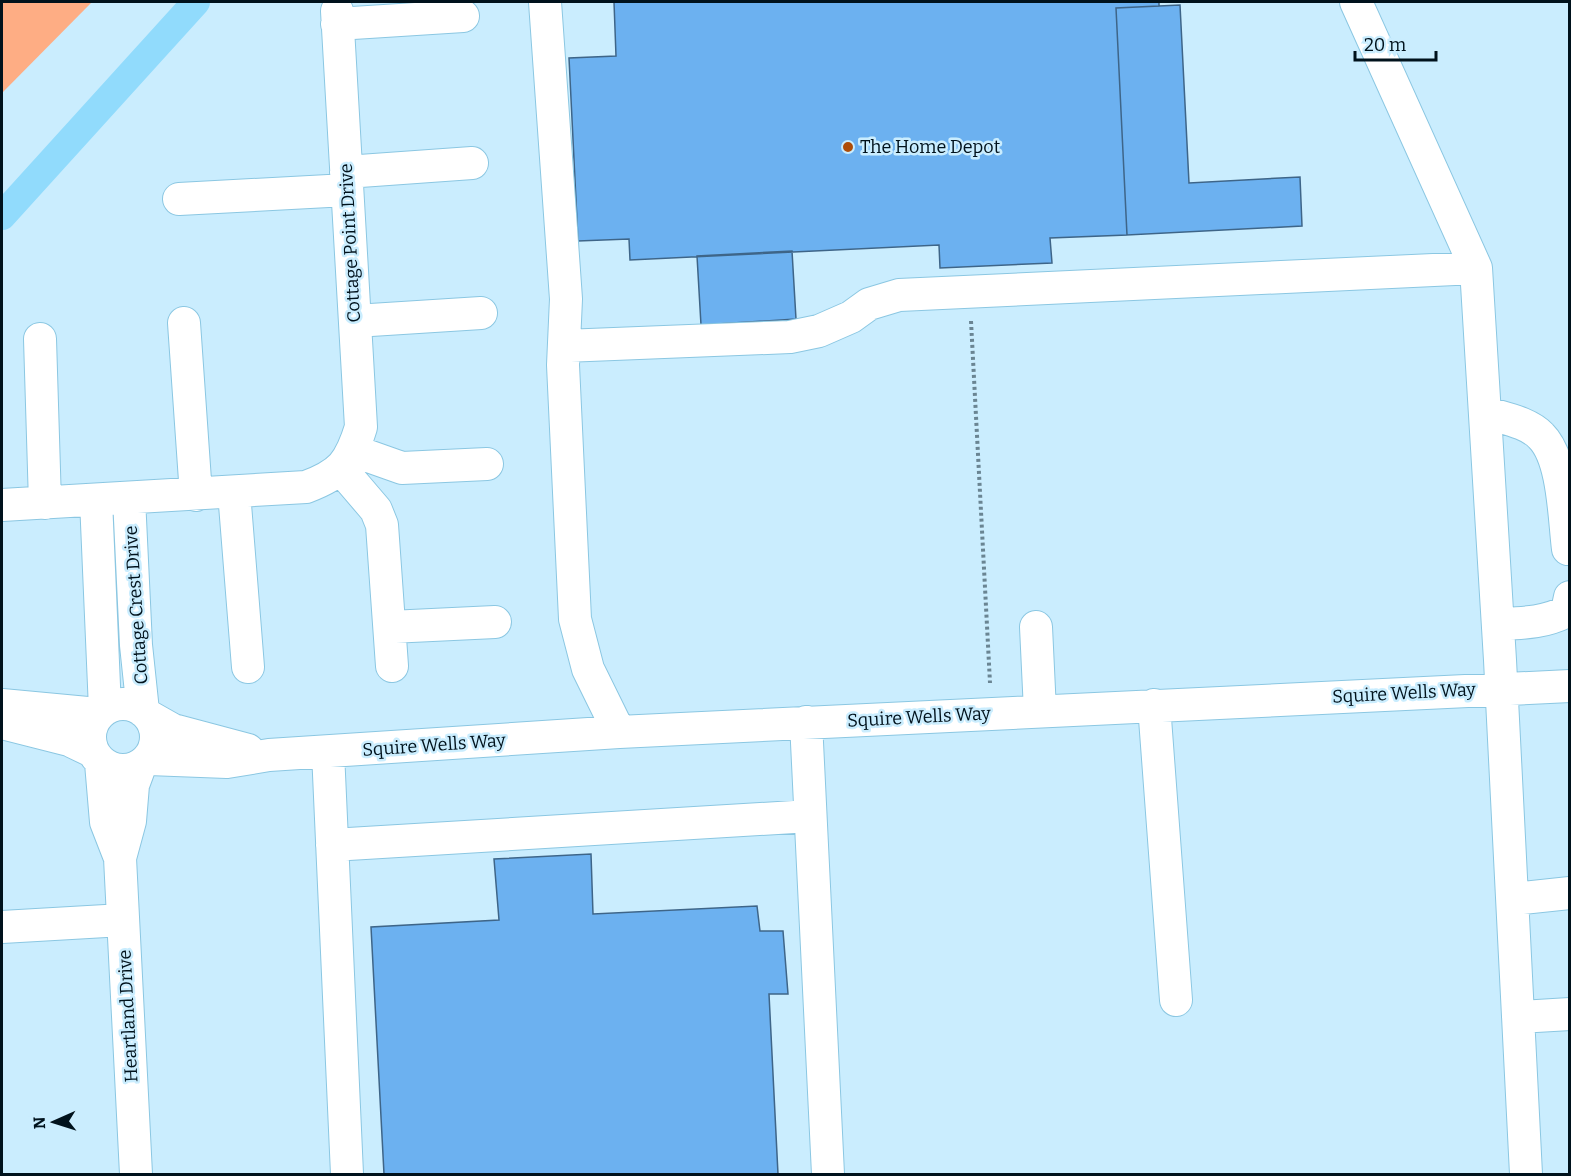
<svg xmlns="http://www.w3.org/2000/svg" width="1571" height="1176" font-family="Bitter,serif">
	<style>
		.green { fill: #fead84 }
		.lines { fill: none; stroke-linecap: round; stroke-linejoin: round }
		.canal { stroke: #91dbfc; stroke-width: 28 }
		.building { fill: #6cb1f0; stroke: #3e6588; stroke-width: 1.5 }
		.minor-casing { stroke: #8bc7e2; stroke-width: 34 }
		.path { stroke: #6a8593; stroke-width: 4; stroke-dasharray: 3 3; stroke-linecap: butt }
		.minor { stroke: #fff; stroke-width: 32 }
		.poi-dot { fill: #ae4d08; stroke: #caedfe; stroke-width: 2 }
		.labels { text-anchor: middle; stroke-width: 5; stroke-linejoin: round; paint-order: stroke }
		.poi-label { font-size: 18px; fill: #00121c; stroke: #caedfe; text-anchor: start }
		.street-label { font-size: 18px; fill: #00121c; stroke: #caedfe }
	</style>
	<rect width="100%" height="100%" fill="#caedfe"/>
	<path class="green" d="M2 2H92L2 93Z"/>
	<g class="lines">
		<path class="canal" d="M2 216 196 2"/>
	</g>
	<path class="building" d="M614 2H1159V6L1116 8 1127 235 1050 238 1052 263 940 268 939 245 630 260 629 239 578 241 569 58 616 56Z
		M1180 5 1189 183 1300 177 1302 226 1127 235 1116 8Z
		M792 251 796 319 701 325 697 256Z
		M591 854 593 914 757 906 760 931H783L788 994H769L778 1174H384L371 927 499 920 494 859Z"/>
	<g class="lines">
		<g class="minor-casing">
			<path id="minor" d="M545 2 566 299 563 365 575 619 588 669 619 732
				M1356 2 1476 268 1500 660 1526 1174
				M337 24 463 16
				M346 172 472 163
				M179 199 347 190
				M355 321 481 313
				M184 323 196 495
				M40 339 45 503
				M564 346 790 337 819 331 851 317 869 304 899 295 1476 268
				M1485 412C1502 418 1528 422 1541 436 1564 459 1564 518 1568 549
				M354 451 402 468 487 464
				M341 469 376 510 382 525 392 666
				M234 492 248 667
				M129 498 136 645 143 711
				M96 500 105 709
				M2 505 306 487C341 474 350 463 361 427L337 11
				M1498 624C1523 623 1545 623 1567 611L1570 597
				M390 627 495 622
				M1036 627 1040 711
				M90 737a33 33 0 1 1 66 0a33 33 0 1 1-66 0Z
				M2 705 98 714
				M1154 705 1176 1000
				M150 717 173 730 248 750
				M806 722 828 1174
				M2 723 69 740 92 751
				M328 752 347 1174
				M149 759 227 762 269 755 619 732 1570 686
				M101 763 106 822 120 858 136 1174
				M332 845 810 816
				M120 858 130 821 133 785 140 766
				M1513 899 1570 893
				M2 927 123 920
				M1518 1017 1570 1014"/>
		</g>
		<path class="path" d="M971 321 990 683"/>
		<use href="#minor" class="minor"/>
	</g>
	<circle class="poi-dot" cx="848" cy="147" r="6"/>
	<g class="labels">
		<g class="poi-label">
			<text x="860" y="153">The Home Depot</text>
		</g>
		<g class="street-label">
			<text transform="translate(350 243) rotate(-93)" y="6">Cottage Point Drive</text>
			<text transform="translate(136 605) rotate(-94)" y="6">Cottage Crest Drive</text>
			<text transform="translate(1404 693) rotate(-3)" y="6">Squire Wells Way</text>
			<text transform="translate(919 717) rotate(-3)" y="6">Squire Wells Way</text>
			<text transform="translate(434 745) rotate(-4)" y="6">Squire Wells Way</text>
			<text transform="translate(128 1016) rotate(-93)" y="6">Heartland Drive</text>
		</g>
	</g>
	<rect width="1571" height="1176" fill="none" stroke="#00121c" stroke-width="6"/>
	<g transform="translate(54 1122) rotate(267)" stroke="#caedfe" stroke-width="4.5" paint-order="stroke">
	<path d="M0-4.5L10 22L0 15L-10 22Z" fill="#00121c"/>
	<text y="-9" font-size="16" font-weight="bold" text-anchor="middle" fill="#00121c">N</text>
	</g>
	<path d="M1355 51v9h81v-9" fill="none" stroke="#00121c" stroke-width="3"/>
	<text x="1364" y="51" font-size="18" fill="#00121c" stroke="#caedfe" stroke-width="4.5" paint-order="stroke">20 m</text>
</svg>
